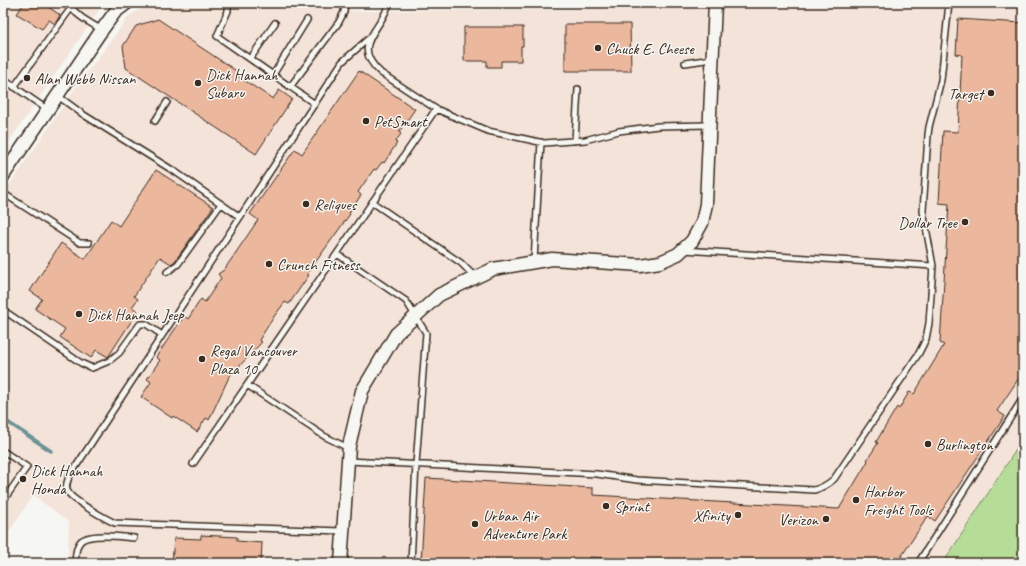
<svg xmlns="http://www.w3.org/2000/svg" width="1026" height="566" font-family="Caveat,sans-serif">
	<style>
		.built { fill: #f3e3d9 }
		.green { fill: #b6dd98; stroke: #78845b }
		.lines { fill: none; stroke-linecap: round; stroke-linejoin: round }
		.stream { stroke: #6a9297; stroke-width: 3.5 }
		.building { fill: #ebb89e; stroke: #3b2a1e }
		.service-casing { stroke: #3b2a1e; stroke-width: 8 }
		.tertiary-casing { stroke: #3b2a1e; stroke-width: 15 }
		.service { stroke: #f6f6f2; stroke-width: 5 }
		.tertiary { stroke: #f6f6f2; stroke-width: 12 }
		.poi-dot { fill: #3b2a1e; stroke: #f6f6f2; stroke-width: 1.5 }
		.labels { text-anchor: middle; stroke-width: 3; stroke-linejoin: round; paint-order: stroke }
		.poi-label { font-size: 16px; fill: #3b2a1e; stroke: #f6f6f2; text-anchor: start }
	</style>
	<rect width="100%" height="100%" fill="#f6f6f2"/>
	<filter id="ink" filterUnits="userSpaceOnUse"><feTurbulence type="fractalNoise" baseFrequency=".025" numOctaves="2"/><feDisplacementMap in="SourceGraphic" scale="8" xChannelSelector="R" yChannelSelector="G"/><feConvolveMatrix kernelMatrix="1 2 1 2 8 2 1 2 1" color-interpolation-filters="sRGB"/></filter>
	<g filter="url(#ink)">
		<path class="built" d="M3 3H104L3 150Z
			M155 3H220L361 11 1023 5V438L942 563H68L69 522 33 495 3 541V195L74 90 130 15 150 4Z"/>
		<path class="green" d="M1023 439V563H943Z"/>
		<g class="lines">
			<path class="stream" d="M3 419 51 451"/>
		</g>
		<path class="building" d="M24 3H49L47 6 60 15 55 24 49 20 42 29 17 14Z
			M158 19 238 72 236 75 273 99 279 90 292 99 256 154 126 68 123 46 136 26Z
			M958 19 1023 23V372L997 411 1005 416 935 521 928 516 897 563H696L590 557V563H421L426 478 593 488V495L839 509 868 461 867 460 878 443 876 442 897 407 899 409 909 392 914 394 944 345 940 343 949 204 939 203 943 131 958 132 962 55 956 54Z
			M565 24H630L631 71H565Z
			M464 27H523V46H521V61H501V67H487V61H464Z
			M359 71 415 109 399 132 401 134 395 142 397 143 384 163 382 162 376 170 374 169 358 192 361 195 349 213 350 214 307 274 309 275 289 304 285 302 275 315 259 340 262 342 229 377 209 420 206 418 197 432 173 416 172 418 141 397 151 382 147 379 160 360 156 357 184 316 188 319 201 299 205 302 221 278 218 274 224 270 258 220 250 214 295 149 302 154Z
			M156 170 213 207 175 261 171 264 160 257 134 296 138 299 132 307 138 311 108 357 96 350 91 358 60 337 65 329 35 309 42 299 30 291 61 243 85 259 111 220 119 226Z
			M201 535 237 537V541L262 543 261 563H172L174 538 201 539Z"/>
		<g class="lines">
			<g class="service-casing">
				<path id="service" d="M69 3C75 16 91 23 102 30
					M228 3V11L217 36 315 104
					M389 3C382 31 349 44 381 73L436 109 488 131 544 143 585 140 619 131 658 126 709 125
					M250 59 275 23
					M685 63 712 59
					M273 75 307 20
					M3 79 48 110
					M14 87 71 8
					M290 87 339 22 344 12 345 3
					M58 96 84 115 177 173 240 217
					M155 121 167 102
					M575 141 578 89
					M3 193 80 243H89
					M372 202 461 263 475 277
					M684 250 933 266
					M337 254 406 301 426 333 416 464 411 563
					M534 261 541 142
					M167 272 178 264 221 204
					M3 310 81 363 92 368 109 361 119 353 140 324H146L162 335
					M247 385 324 436 348 448
					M3 451 27 467 3 501
					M349 461 597 474 637 480 814 490C822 488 827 485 834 479L919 353 926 339 929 323 933 266 923 211 928 135 929 127 941 80 949 3
					M193 464 436 109
					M342 531 115 523C106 519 72 500 68 492 65 487 67 482 69 477L342 62 368 39
					M75 563C76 556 75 548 80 542 88 532 122 537 134 538
					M918 563 1023 398"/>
			</g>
			<g class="tertiary-casing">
				<path id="tertiary" d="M3 176 99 34 115 12 127 3
					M341 563 349 446 362 391 396 334 439 295 493 269 552 259 640 265 660 262 678 254 692 241 702 223 706 204 715 3"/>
			</g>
			<use href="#service" class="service"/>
			<use href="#tertiary" class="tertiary"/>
		</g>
	</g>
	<g class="poi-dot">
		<circle cx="598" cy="48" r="4"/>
		<circle cx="27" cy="78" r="4"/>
		<circle cx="198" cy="83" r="4"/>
		<circle cx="991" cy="93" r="4"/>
		<circle cx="366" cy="121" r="4"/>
		<circle cx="306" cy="204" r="4"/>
		<circle cx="965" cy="222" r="4"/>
		<circle cx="269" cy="264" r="4"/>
		<circle cx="79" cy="314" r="4"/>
		<circle cx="202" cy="359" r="4"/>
		<circle cx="928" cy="444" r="4"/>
		<circle cx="23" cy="479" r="4"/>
		<circle cx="856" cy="500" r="4"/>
		<circle cx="606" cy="506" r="4"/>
		<circle cx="738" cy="515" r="4"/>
		<circle cx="826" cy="519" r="4"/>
		<circle cx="475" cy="524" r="4"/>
	</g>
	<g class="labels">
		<g class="poi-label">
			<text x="606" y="54">Chuck E. Cheese</text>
			<text x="206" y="80">Dick Hannah<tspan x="206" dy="18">Subaru</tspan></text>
			<text x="35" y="84">Alan Webb Nissan</text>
			<text x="983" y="99" text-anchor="end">Target</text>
			<text x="374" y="127">PetSmart</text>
			<text x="314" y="210">Reliques</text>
			<text x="957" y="228" text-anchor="end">Dollar Tree</text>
			<text x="277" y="270">Crunch Fitness</text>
			<text x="87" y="320">Dick Hannah Jeep</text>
			<text x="210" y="356">Regal Vancouver<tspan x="210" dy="18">Plaza 10</tspan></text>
			<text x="936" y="450">Burlington</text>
			<text x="31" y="476">Dick Hannah<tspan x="31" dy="18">Honda</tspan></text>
			<text x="864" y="497">Harbor<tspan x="864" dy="18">Freight Tools</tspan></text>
			<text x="614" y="512">Sprint</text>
			<text x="483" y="521">Urban Air<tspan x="483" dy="18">Adventure Park</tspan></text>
			<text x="730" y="521" text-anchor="end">Xfinity</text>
			<text x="818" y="525" text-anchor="end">Verizon</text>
		</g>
	</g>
	<rect width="1026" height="566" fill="none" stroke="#f6f6f2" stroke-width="16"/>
	<rect x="8" y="8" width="1010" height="550" fill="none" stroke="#3b2a1e" stroke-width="1.5" filter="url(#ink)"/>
</svg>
